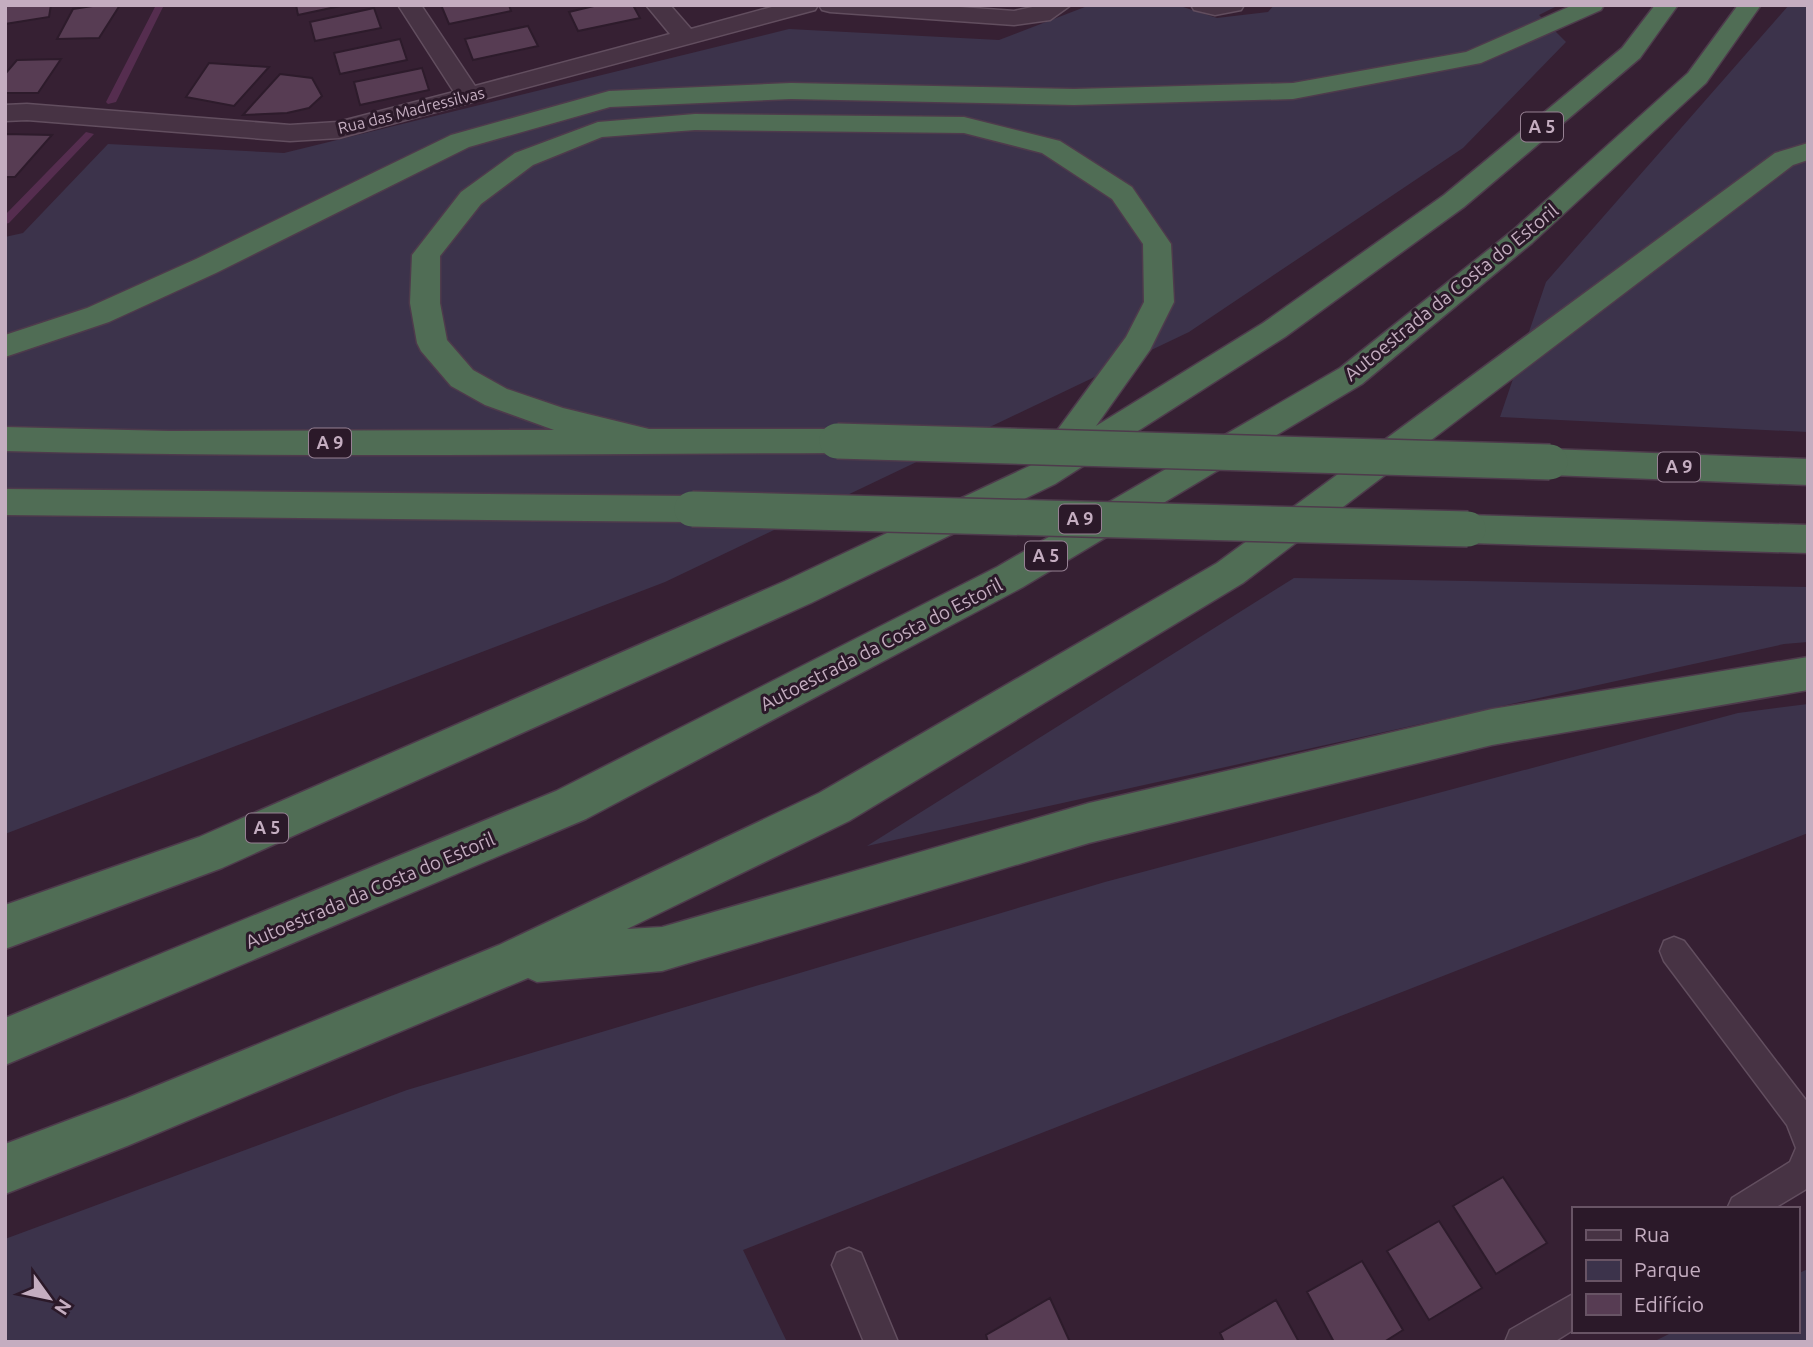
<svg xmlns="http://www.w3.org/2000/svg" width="1813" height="1347" font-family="Ubuntu,sans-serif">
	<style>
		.green { fill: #3c334b }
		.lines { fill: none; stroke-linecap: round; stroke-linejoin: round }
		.stream { fill: #552d4f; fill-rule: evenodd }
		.building { fill: #573c53; stroke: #2d1b2b; stroke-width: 2 }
		.service-casing { stroke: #624e5f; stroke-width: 3 }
		.minor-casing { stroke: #624e5f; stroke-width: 3 }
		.motorway-casing { stroke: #4e3b4c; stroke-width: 3 }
		.service { fill: #473344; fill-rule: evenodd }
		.minor { fill: #473344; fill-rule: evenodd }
		.motorway { fill: #506d55; fill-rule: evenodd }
		.motorway-bridge-casing { stroke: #4e3b4c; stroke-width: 38; stroke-linecap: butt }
		.motorway-bridge { stroke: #506d55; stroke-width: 35 }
		.labels { text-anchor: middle; stroke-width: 6; stroke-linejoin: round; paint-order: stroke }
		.far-street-label { font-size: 16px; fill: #c4adc0; stroke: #2b1929 }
		.shield { fill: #2b1929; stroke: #968193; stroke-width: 2 }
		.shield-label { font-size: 18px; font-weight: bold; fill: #c4adc0 }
		.street-label { font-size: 19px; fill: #c4adc0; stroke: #2b1929 }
	</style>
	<rect width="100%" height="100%" fill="#362033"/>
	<path class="green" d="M1090 5H1177L1217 18 1268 12 1274 5H1559L1539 15 1566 42 1463 148 1189 332 665 582 5 834V237L23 233 108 144 284 153 789 29 999 40Z
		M1789 5H1808V432L1500 417 1546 282Z
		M1294 578 1808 587V642L1784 644 867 846Z
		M1808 704V833L743 1250 787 1342H5V1239L407 1090 1105 882 1738 713Z
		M1808 1269V1342H1653L1675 1331H1797V1274Z"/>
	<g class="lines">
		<path class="stream" d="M156 5H164L116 102 108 104 106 102Z
			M86 132 94 134 9 223 5 224V215Z"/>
	</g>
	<path class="building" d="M5 5H51L49 17 5 24Z
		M99 5H120L99 38 57 39 73 9Z
		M296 5H345L298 15Z
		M441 5H509L511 11 449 24Z
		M598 5H633L640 18 578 31 569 12Z
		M374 8 381 28 315 41 310 22Z
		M528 26 538 46 473 60 465 39Z
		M400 39 407 60 340 74 334 53Z
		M61 59 38 93H5V74L17 60Z
		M209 63 269 67 234 106 186 97Z
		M422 68 429 90 360 105 354 82Z
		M280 74 312 78 322 96 309 108 287 113 243 115Z
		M5 134 52 135 15 177H5Z
		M1503 1177 1547 1243 1496 1274 1453 1206Z
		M1439 1221 1482 1288 1429 1320 1387 1251Z
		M1362 1261 1403 1330 1384 1342H1334L1307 1292Z
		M1050 1298 1070 1342H988L986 1335Z
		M1276 1300 1299 1342H1224L1220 1333Z"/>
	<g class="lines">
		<g class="service-casing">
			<path id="service" d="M1674 937 1684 941 1808 1103V1188L1773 1209H1727L1732 1198 1790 1162 1796 1148 1787 1125 1664 961 1660 951 1664 941Z
				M849 1248 861 1253 898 1342H864L832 1265 837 1253Z
				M1573 1294V1330L1554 1342H1505L1510 1330Z"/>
		</g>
		<g class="minor-casing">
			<path id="minor" d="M398 5H421L475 86 670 34 646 5H670L691 29 779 5H818L815 10 339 138 290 141 27 120 5 121V105L27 104 290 125 338 122 454 92Z
				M819 5H933L1014 11 1042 5H1071L1050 20 1014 25 830 12 822 10Z
				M1191 5H1244L1241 10 1215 15 1194 10Z"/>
		</g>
		<g class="motorway-casing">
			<path id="motorway" d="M1573 5H1604L1601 10 1481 63 1293 99 1074 105 791 99 610 107 469 147 216 273 109 322 5 357V335L87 308 196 259 451 135 609 91 791 83 1074 89 1293 83 1466 52Z
				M1655 5H1678L1640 58 1464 207 1285 337 1055 484 811 603 222 868 5 949V905L199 837 785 581 1038 462 1042 451 1126 337 1144 302 1143 244 1112 199 1042 153 964 133 695 130 602 137 533 165 481 204 440 256V303L447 340 473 370 507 389 563 408 649 429H837L849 432 854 441 849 450 837 453C560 454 283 458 5 451V427L169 431 554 430 485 405 451 386 421 351 417 343 410 303 412 255 461 192 515 153 598 122 695 114 964 117 1060 141 1132 187 1171 244 1174 302 1150 350 1096 426 1263 323 1444 195 1622 48Z
				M1738 5H1761L1706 83 1532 243 1362 384 1023 587 586 819 5 1065V1018L556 791 997 567 1340 368 1512 231 1688 73Z
				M1808 143V160L1793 165 1243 583 849 821 627 929 662 927 1089 803 1492 709 1808 657V690L1492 745 1089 843 662 971 537 982 528 978 127 1146 5 1194V1144L127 1098 499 945 819 793 1217 563 1775 153Z
				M1550 449 1808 459V485L1550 475 1538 471 1533 462 1538 453Z
				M5 489 692 496 704 500 709 509 704 518 692 522 5 515Z
				M1468 515 1808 525V553L1468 543 1456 539 1450 529 1456 519Z"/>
		</g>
		<use href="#service" class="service"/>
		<use href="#minor" class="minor"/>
		<use href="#motorway" class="motorway"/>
		<g class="motorway-bridge-casing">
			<path id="motorway-bridge" d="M837 441 1550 462
				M692 509 1468 529"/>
		</g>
		<use href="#motorway-bridge" class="motorway-bridge"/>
	</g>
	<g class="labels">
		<g class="far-street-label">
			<text transform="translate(411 110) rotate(-14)" y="6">Rua das Madressilvas</text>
		</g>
		<g class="shield">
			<rect x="1521" y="112.5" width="42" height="29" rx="5"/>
			<rect x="309" y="428.5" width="42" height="29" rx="5"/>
			<rect x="1658" y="452.5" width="42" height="29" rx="5"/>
			<rect x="1059" y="504.5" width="42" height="29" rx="5"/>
			<rect x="1025" y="541.5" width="42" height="29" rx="5"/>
			<rect x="246" y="813.5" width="42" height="29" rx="5"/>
		</g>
		<g class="shield-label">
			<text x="1542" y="133">A 5</text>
			<text x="330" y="449">A 9</text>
			<text x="1679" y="473">A 9</text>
			<text x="1080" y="525">A 9</text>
			<text x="1046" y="562">A 5</text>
			<text x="267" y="834">A 5</text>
		</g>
		<g class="street-label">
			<text transform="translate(1451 292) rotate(-39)" y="7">Autoestrada da Costa do Estoril</text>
			<text transform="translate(881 644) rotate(-27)" y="7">Autoestrada da Costa do Estoril</text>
			<text transform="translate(370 890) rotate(-23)" y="7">Autoestrada da Costa do Estoril</text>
		</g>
	</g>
	<rect width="1813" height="1347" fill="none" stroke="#c4adc0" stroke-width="14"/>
	<rect x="1572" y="1207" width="228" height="126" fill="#2b1929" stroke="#685465" stroke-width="2"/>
	<rect x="1586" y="1230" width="35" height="10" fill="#473344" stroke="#685465" stroke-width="2"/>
	<text x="1634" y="1242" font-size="21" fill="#c4adc0">Rua</text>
	<rect x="1586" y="1260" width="35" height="21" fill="#3c334b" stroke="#685465" stroke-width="2"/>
	<text x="1634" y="1277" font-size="21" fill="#c4adc0">Parque</text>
	<rect x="1586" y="1294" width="35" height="21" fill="#573c53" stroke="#685465" stroke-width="2"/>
	<text x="1634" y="1312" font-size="21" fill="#c4adc0">Edifício</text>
	<g transform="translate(49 1298) rotate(123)" stroke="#2b1929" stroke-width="5" paint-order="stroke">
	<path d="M0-5L12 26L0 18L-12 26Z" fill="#c4adc0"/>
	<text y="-10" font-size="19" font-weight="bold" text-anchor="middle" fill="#c4adc0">N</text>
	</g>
</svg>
